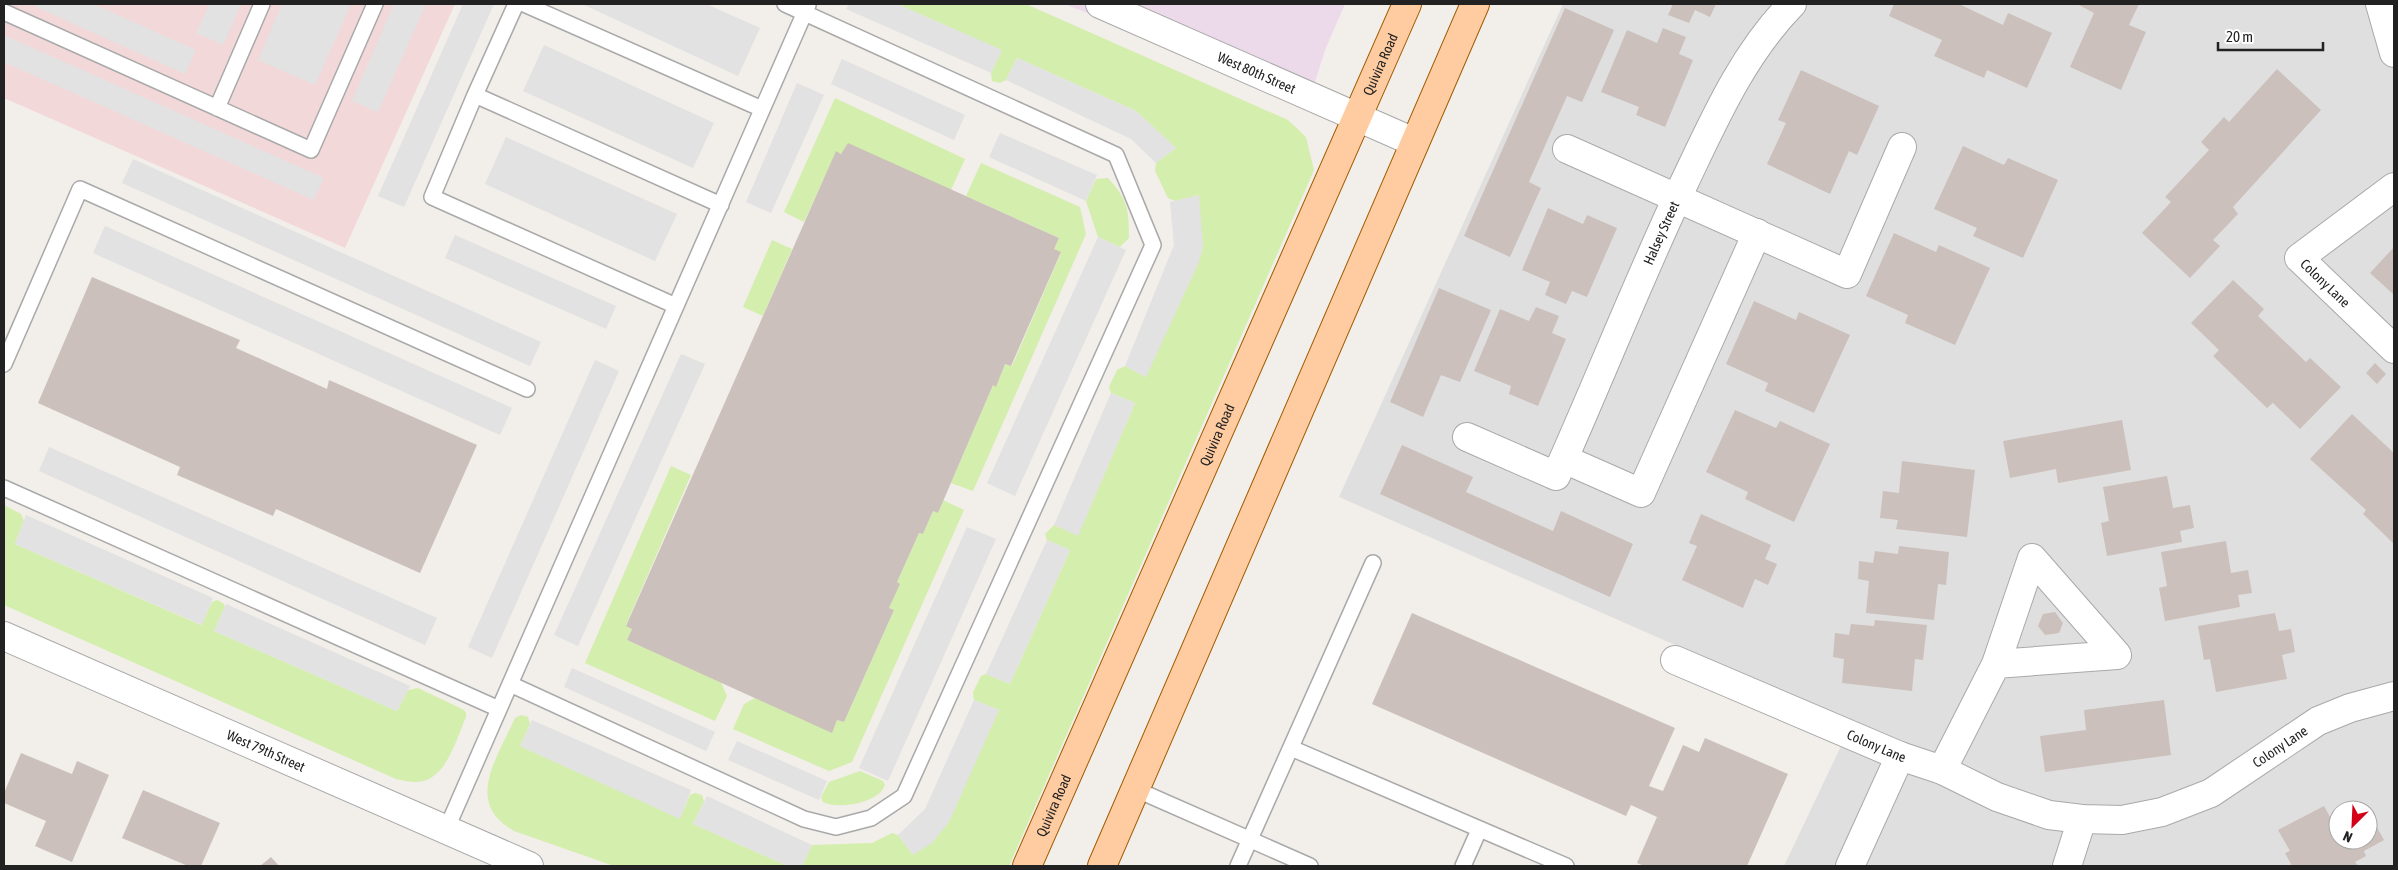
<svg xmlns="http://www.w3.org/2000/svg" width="2398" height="870" font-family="'Asap Condensed',sans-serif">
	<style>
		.residential { fill: #e0dfdf; fill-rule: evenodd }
		.commercial { fill: #f3d8da }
		.industrial { fill: #ecdaea }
		.grass { fill: #d4eead }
		.parking { fill: #e2e2e2 }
		.building { fill: #cbc0bb }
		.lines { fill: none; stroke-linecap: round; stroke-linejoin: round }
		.service-casing { stroke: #a9a9a9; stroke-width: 18 }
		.minor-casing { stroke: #a9a9a9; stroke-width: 30 }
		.tertiary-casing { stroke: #a9a9a9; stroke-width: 30 }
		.primary-casing { stroke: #a05a00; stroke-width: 30 }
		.service { stroke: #fff; stroke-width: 15 }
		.minor { stroke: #fff; stroke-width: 28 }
		.tertiary { stroke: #fff; stroke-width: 28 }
		.primary { stroke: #ffcca1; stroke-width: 28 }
		.labels { text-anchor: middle; stroke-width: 5; stroke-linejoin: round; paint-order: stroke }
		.street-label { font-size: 14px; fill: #222; stroke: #fff }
	</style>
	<rect width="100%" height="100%" fill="#f2eee9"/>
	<path class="residential" d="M1563 4H2394V866H1784L1852 723 1339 497ZM2338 810H2368V840H2338Z"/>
	<path class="commercial" d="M4 4H455L345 248 4 98Z"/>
	<path class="industrial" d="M1064 4H1345L1325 50 1310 98Z"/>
	<path class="grass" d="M897 4H1026L1288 120 1306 137 1314 170 1009 866H802L812 845 872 843 892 833 898 835 913 855 999 710 974 700 973 692 981 676 986 674 1010 684 1070 550 1047 540 1045 534 1054 525 1078 535 1135 403 1111 393 1109 387 1117 370 1125 366 1146 377 1199 195 1175 201 1168 198 1155 171 1156 163 1176 148 1136 111 1017 58 1006 80 1000 83 992 81 991 73 1001 50Z
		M835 98 965 159 951 190 836 152 804 222 784 212Z
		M981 163 1080 207 1086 234 973 491 951 483 993 385 996 387 1005 364 1012 366 1061 253 1054 249 1059 238 966 196Z
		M1108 178C1128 200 1129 210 1129 238L1120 247 1098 237 1086 201 1096 179Z
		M772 240 792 249 763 316 743 307Z
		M671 466 691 475 626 625 632 629 627 640 721 682 727 696 715 721 585 663Z
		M943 500 964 510 852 762 829 771 733 729 744 704 755 698 832 732 837 720 844 722 894 610 889 608 899 584 897 582 919 533 923 534 933 511 938 513Z
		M4 505 21 514 24 521 15 544 201 625 212 602 217 600 223 603 225 607 214 631 397 711 408 690 418 688 462 709 466 712V717C456 739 446 782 416 782 409 782 402 780 396 779L4 605Z
		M521 715 528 717 530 724 520 746 680 818 690 795 695 793 702 795 704 802 693 824 788 866H614L514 831C463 803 498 757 515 718Z
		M860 771 883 781 885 785C879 803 838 810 823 802L821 797 829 782Z"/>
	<path class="parking" d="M30 4H93L196 50 185 74Z
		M210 4H241L223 45 196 33Z
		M282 4H351L315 85 258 60Z
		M394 4H426L378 112 352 101Z
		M463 4H494L404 207 378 196Z
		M582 4H706L760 28 738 76Z
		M849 4H897L1002 50 991 73 846 9Z
		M4 35 324 178 314 200 4 62Z
		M544 45 714 123 693 168 523 91Z
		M1017 58 1136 111 1176 148 1156 163 1131 139 1006 80Z
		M842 59 965 115 954 140 831 84Z
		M797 83 824 95 771 213 746 202Z
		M1000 133 1097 175 1086 201 989 157Z
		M506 137 677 214 655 261 485 184Z
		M133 159 541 342 530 366 122 183Z
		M1199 195 1203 247 1199 262 1146 377 1125 366 1174 245 1170 202Z
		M105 226 512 408 500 435 93 253Z
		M455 235 616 306 606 329 445 258Z
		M1098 237 1126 250 1015 496 987 483Z
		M681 354 705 364 578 646 554 635Z
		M595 360 619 371 492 658 468 647Z
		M1111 393 1135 403 1078 536 1054 525Z
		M49 447 437 618 425 645 39 471Z
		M26 515 213 598 202 625 15 544Z
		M967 527 996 539 888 781 859 768Z
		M1047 540 1070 550 1010 684 986 674Z
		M226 604 410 686 397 711 214 631Z
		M572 668 715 732 706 751 564 687Z
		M974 700 999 710 949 822 932 843 913 855 898 835 925 809Z
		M532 720 691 790 680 819 520 746Z
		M737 741 827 781 819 800 728 760Z
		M707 796 812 845 802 866H788L693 824Z"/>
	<path class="building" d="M1673 4H1716L1710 17 1695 10 1689 23 1668 15Z
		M1894 4H1959L2003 25 2008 13 2052 33 2027 88 1987 70 1984 78 1934 56 1942 40 1889 16Z
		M2077 4H2139L2129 25 2146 32 2121 90 2070 67 2094 13Z
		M1565 8 1614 30 1582 102 1567 96 1529 182 1541 188 1510 257 1464 236Z
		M1663 28 1686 37 1679 54 1693 60 1665 127 1636 115 1639 107 1601 92 1627 30 1657 43Z
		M2277 69 2321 110 2233 207 2238 214 2213 240 2220 246 2190 278 2142 233 2171 202 2165 197 2209 150 2201 142 2224 117 2229 122Z
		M1801 70 1879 106 1857 155 1849 151 1830 194 1767 164 1786 123 1778 120Z
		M848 143 1059 238 1054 249 1061 252 1011 366 1005 364 996 387 993 385 938 513 933 511 923 534 919 533 897 582 900 584 889 608 894 610 844 722 837 720 832 733 627 640 632 629 626 626 836 151 841 154Z
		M1963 146 2004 165 2008 158 2058 180 2023 258 1973 236 1977 228 1934 209Z
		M1548 208 1583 224 1587 215 1617 228 1587 297 1572 291 1566 304 1545 295 1550 282 1522 270Z
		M1894 233 1936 252 1939 245 1990 268 1955 345 1905 323 1908 315 1866 296Z
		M2394 247V295L2370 273Z
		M92 277 240 340 236 348 327 389 329 380 477 445 420 573 276 509 273 516 177 475 180 467 38 403Z
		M2233 280 2264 309 2258 316 2306 362 2310 358 2341 387 2300 429 2273 403 2267 408 2213 356 2219 350 2191 323Z
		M1439 288 1491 310 1460 382 1441 375 1423 417 1390 402Z
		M1754 301 1796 320 1799 312 1850 335 1814 413 1765 391 1768 383 1726 364Z
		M1536 307 1559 316 1552 333 1566 339 1538 406 1509 394 1511 386 1474 371 1500 309 1529 321Z
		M2375 363 2386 374 2377 384 2366 373Z
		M1735 410 1776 428 1780 421 1830 444 1794 522 1745 499 1748 492 1706 472Z
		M2352 414 2394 453V544L2363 514 2366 510 2310 459Z
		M2122 420 2131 470 2058 483 2056 469 2010 478 2003 441Z
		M1402 445 1473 477 1466 492 1553 531 1561 511 1633 544 1610 597 1380 494Z
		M1902 461 1975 470 1967 537 1896 529 1898 520 1880 518 1883 491 1899 493Z
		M2167 476 2173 508 2190 505 2194 528 2180 531 2182 542 2107 556 2101 523 2109 521 2103 487Z
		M1701 514 1771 545 1765 559 1777 564 1768 585 1755 579 1743 608 1682 580 1697 546 1689 543Z
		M2226 541 2231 573 2248 570 2252 593 2238 595 2240 607 2165 621 2159 588 2167 586 2161 552Z
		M1899 546 1949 552 1946 585 1938 584 1934 620 1866 613 1869 581 1858 579 1859 561 1873 563 1875 551 1898 554Z
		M2055 612 2063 623 2059 633 2045 635 2038 626 2043 614Z
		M1412 613 1675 728 1649 786 1663 791 1683 745 1699 752 1705 738 1788 774 1747 866H1644L1637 863 1657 817 1631 805 1626 816 1372 704Z
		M2275 613 2279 631 2291 629 2295 652 2282 655 2287 679 2216 692 2210 659 2204 660 2198 626Z
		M1875 620 1927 625 1923 660 1915 659 1912 691 1842 683 1844 659 1833 657 1835 633 1849 635 1851 624 1874 626Z
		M2164 700 2171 755 2045 772 2040 736 2086 730 2084 710Z
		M21 753 72 774 77 761 109 775 72 862 35 846 46 821 4 803V793Z
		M143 790 220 823 201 866H188L122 838Z
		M2324 806 2330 817 2338 813V840H2368V811L2384 840 2364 851 2366 856 2355 862 2358 866H2292L2285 853 2290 851 2278 830Z
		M271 857 279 866H260Z"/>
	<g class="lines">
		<g class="service-casing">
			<path id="service" d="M516 4 475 95 721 205
				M524 4 762 109
				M4 12 311 150 375 4
				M475 95 432 197 676 306
				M217 108 262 4
				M4 364 80 189 527 389
				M4 488 499 709
				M510 684 804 819 836 827 871 818 904 796 1153 245 1116 155 785 4
				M1291 748 1566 866
				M1135 789 1310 866
				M446 830 808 5
				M1238 866 1373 563
				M1463 866 1479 830"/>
		</g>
		<g class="minor-casing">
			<g id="minor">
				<path id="s1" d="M1100 4 1414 142"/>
				<path d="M2380 4 2394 53"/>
				<path d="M1567 149 1847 274 1902 147"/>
				<path id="s2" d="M2394 187 2299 258 2394 349"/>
				<path id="s3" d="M1467 437 1556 476C1600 378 1639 278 1685 181 1715 118 1743 54 1792 4"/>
				<path d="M1564 459 1641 493 1757 233"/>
				<path id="s4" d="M1675 660 1900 756 1942 770 1997 797 2049 815 2082 819 2122 820 2162 812 2211 793 2318 721 2350 708 2394 696"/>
				<path d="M1942 770 1996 664 2117 655 2032 558 1996 664"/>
				<path d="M1850 866 1900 756"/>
				<path d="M2067 866 2082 819"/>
			</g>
		</g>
		<g class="tertiary-casing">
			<g id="tertiary">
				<path id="s5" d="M4 636 529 866"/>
			</g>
		</g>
		<g class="primary-casing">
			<g id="primary">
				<path id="s6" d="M1027 866 1407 4"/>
				<path d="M1102 866 1475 4"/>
			</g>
		</g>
		<use href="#service" class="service"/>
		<use href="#minor" class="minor"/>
		<use href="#tertiary" class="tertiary"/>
		<use href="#primary" class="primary"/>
	</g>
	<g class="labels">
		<g class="street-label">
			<text dy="5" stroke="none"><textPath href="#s6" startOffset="876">Quivira Road</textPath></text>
			<text dy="5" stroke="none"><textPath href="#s1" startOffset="171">West 80th Street</textPath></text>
			<text dy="5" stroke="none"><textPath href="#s3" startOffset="362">Halsey Street</textPath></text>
			<text dy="5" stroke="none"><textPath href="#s2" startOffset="155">Colony Lane</textPath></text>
			<text dy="5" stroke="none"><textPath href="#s6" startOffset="471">Quivira Road</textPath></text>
			<text dy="5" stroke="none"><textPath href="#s4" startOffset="219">Colony Lane</textPath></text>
			<text dy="5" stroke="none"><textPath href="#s4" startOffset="655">Colony Lane</textPath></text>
			<text dy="5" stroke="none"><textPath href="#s5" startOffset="286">West 79th Street</textPath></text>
			<text dy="5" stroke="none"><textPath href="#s6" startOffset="66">Quivira Road</textPath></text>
		</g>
	</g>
	<rect width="2398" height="870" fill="none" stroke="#222222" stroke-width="10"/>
	<g transform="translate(2353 825) rotate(204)"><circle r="24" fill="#ffffff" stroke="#a7a7a7"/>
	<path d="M0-4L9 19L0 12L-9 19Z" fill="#d40017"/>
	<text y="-8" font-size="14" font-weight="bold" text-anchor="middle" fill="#222222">N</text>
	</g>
	<path d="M2218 42v8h105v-8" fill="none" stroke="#222222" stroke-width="2.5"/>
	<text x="2226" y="42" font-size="15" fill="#222222" stroke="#ffffff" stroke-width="4" paint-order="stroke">20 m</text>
</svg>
